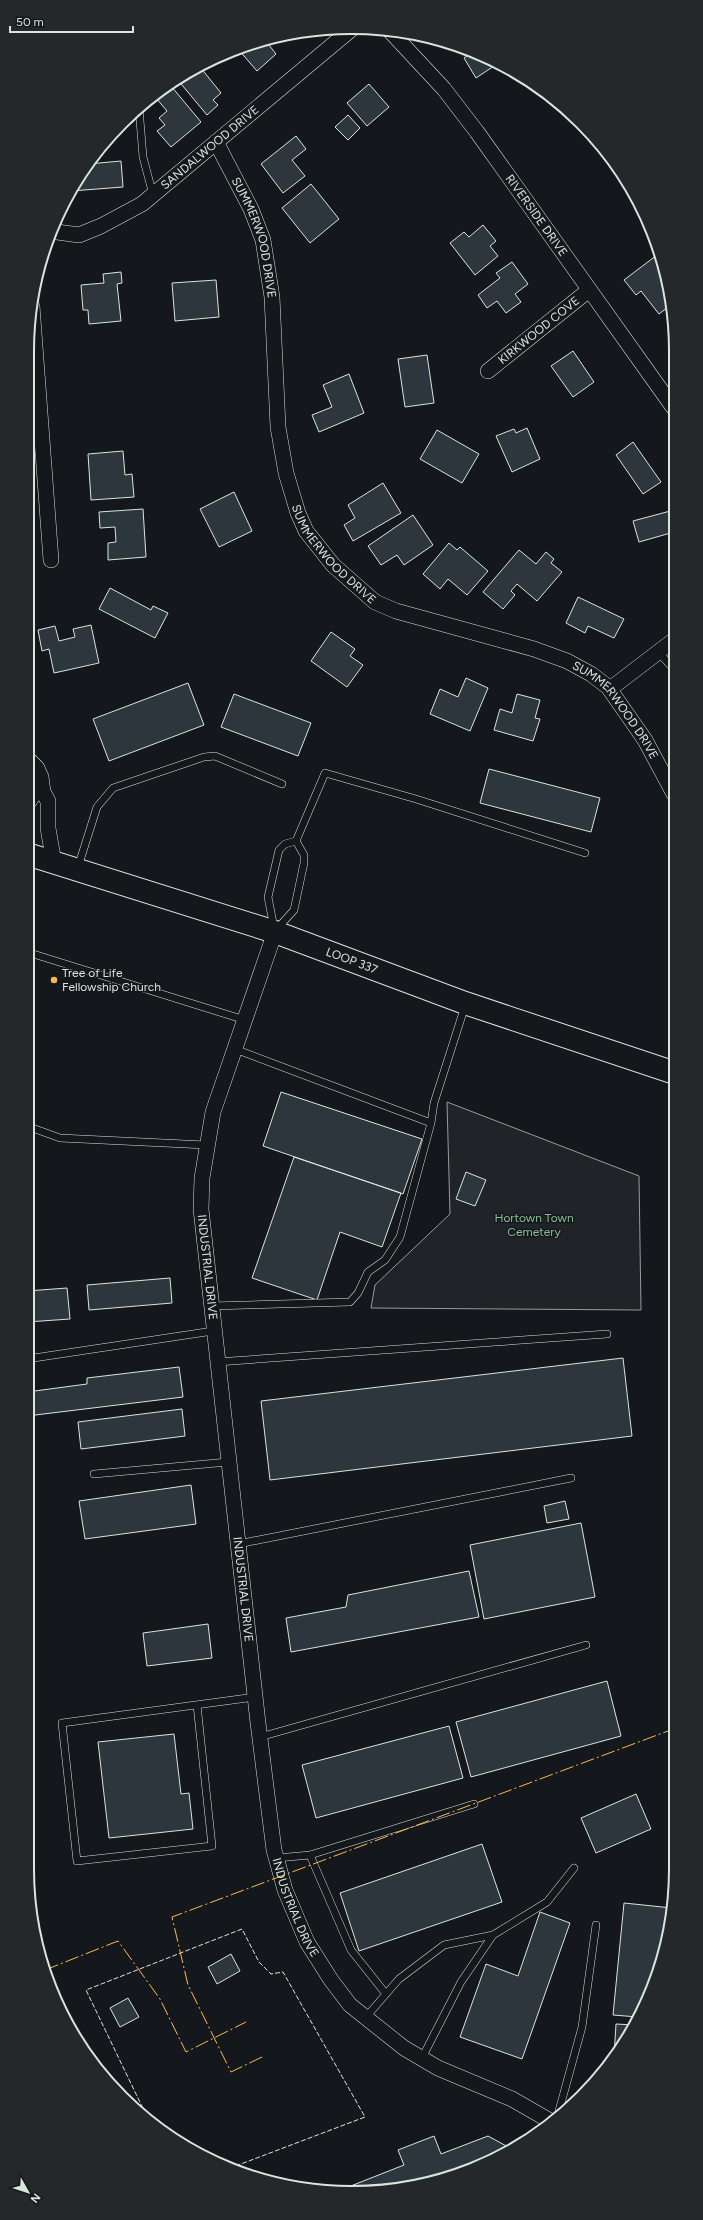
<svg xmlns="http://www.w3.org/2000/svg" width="703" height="2220" font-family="Figtree,sans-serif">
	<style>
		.green { fill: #202428; stroke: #939e99 }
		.building { fill: #2c363c; stroke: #d8e6dc }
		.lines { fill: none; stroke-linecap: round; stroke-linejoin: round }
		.lane-casing { stroke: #d8e6dc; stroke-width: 8 }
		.street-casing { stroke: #d8e6dc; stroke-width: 16 }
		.primary-casing { stroke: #d8e6dc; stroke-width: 24 }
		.lane { stroke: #14181c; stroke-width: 7 }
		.street { stroke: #14181c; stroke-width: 15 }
		.primary { stroke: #14181c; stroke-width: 22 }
		.fence { stroke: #d8e6dc; stroke-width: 1; stroke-dasharray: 5 2; stroke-linecap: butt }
		.power { stroke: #ffb74d; stroke-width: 1; stroke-dasharray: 14 3 2 3; stroke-linecap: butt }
		.poi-dot { fill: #ffb74d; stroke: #14181c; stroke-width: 1.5 }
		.labels { text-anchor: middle; stroke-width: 3; stroke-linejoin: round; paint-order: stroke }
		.street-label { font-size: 12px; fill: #d8e6dc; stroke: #14181c }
		.poi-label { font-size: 12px; fill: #d8e6dc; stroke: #14181c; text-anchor: start }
		.park-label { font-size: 12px; fill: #8ac095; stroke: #14181c }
		.rim { fill: none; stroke: #d8e6dc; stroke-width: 2 }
	</style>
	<rect width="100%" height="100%" fill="#14181c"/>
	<path class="green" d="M447 1102 639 1176 641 1310 371 1308 375 1285 450 1214Z"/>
	<path class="building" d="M265 40 276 54 257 71 238 49Z
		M466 53 497 64 476 78 464 58 468 55Z
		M200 67 221 93 213 100 218 105 207 115 177 79Z
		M369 84 389 107 367 126 347 103Z
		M171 86 201 122 171 147 157 131 165 125 159 118 167 111 156 98Z
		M348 115 360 128 348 140 335 127Z
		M296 136 306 149 292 160 305 176 283 193 261 164Z
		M121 161 123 187 71 191 88 164Z
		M311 184 339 219 310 243 282 208Z
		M483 225 496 241 490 246 498 256 475 275 450 243 464 232 469 237Z
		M657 255 672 304 659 314 641 291 636 295 624 280Z
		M512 262 528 284 515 294 521 302 506 313 497 301 487 308 478 295 500 278 496 273Z
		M121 272 122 283 117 284 121 321 89 324 88 310H83L81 285 104 283 103 274Z
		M216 280 219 317 175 321 172 283Z
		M573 351 594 382 573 397 551 366Z
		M427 355 434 403 405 407 398 359Z
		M349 374 364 413 319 432 312 415 332 407 323 385Z
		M527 428 540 459 512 472 496 436 514 429 516 433Z
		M437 430 479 454 462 483 420 459Z
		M633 442 661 482 643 494 616 455Z
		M123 451 125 475 132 474 134 497 91 500 88 454Z
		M383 483 401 513 353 541 344 525 355 518 348 505Z
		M234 492 252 531 219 547 200 509Z
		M143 509 146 557 108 560V543L116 542 115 527 100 528 99 512Z
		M674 510V532L639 542 633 521Z
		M413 515 433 545 404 565 397 555 381 565 368 546Z
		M449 543 457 550 460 547 488 571 467 595 448 579 440 589 423 574Z
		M519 550 536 564 546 552 554 559 551 563 562 572 537 601 517 584 511 591 515 595 503 609 483 592Z
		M110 588 151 610 153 606 168 613 155 638 99 609Z
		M578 597 624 619 614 638 588 626 585 633 566 623Z
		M91 625 99 663 54 673 49 649 42 651 38 630 55 626 59 641 75 637 73 629Z
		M331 632 355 649 350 656 363 665 347 687 311 661Z
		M466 678 488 688 470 731 430 714 440 689 458 697Z
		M188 683 204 725 109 761 93 719Z
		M234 694 311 723 298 756 221 727Z
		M517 694 540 700 535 718 540 719 533 741 494 730 500 709 512 713Z
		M489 769 600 798 591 832 480 803Z
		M281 1092 422 1139 403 1194 263 1146Z
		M294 1157 401 1193 382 1247 340 1232 317 1300 252 1278Z
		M466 1172 486 1180 475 1206 456 1199Z
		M170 1278 172 1303 89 1310 87 1285Z
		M67 1288 70 1319 27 1322V1291Z
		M623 1358 632 1436 270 1480 261 1401Z
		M179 1367 183 1397 27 1416V1392L87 1384V1378Z
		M182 1409 185 1436 81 1449 78 1422Z
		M191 1485 196 1524 85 1539 79 1501Z
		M565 1501 569 1519 547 1523 544 1506Z
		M581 1523 595 1597 484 1619 470 1545Z
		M469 1571 479 1617 291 1652 286 1618 346 1607 348 1595Z
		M208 1624 212 1658 147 1666 143 1633Z
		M607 1681 621 1736 471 1777 456 1722Z
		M449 1726 463 1778 316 1818 302 1765Z
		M174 1734 181 1794 189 1793 193 1829 109 1838 98 1742Z
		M636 1794 651 1829 596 1853 581 1818Z
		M482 1844 502 1902 359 1951 340 1893Z
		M624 1903 672 1908 670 1932 651 1992 638 2017 613 2015Z
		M540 1912 570 1923 522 2059 460 2037 486 1964 518 1976Z
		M231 1954 240 1971 217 1984 208 1967Z
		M128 1998 139 2017 120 2027 110 2008Z
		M616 2024 634 2025 621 2049 614 2057Z
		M434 2136 441 2154 488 2136 510 2148 435 2182 372 2192 338 2191 404 2165 398 2150Z"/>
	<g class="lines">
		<g class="lane-casing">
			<path id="lane" d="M139 108 143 157 153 195
				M658 652 674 669
				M78 867 97 807 113 788 204 757 215 756 282 784
				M274 928 268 897 279 850 285 844 296 841 325 773 416 799 585 853
				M276 930 294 910 304 863V855L296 841
				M27 952 245 1020
				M235 1049 431 1123
				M27 1126 60 1138 206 1145
				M211 1306 350 1302 358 1293 368 1272 385 1260 400 1237 431 1123 434 1103 465 1006
				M27 1359 213 1331
				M217 1362 607 1334
				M94 1474 228 1462
				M238 1544 571 1478
				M197 1705 212 1846 77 1861 62 1723 255 1697
				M260 1737 586 1645
				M310 1855 351 1950 386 1994
				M277 1858 310 1855 474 1804
				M366 2017 399 1979 444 1945 493 1935
				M422 2058 461 1982 493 1935 547 1902 574 1868
				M557 2118 582 2027 596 1925"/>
		</g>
		<g class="street-casing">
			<g id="street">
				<path id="s1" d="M390 31 444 89 477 132 673 407"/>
				<path id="s2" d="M216 142 251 209 263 240 272 297 278 427 286 473 298 513 306 531 333 565 375 602 396 611 534 649 567 661 591 674 608 687 645 740 674 794"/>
				<path id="s3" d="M50 231 79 235 101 226 142 204 354 27"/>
				<path d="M32 306 51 560"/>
				<path id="s4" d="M488 371 589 290"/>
				<path d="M610 689 674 640"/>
				<path d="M27 758 37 768 41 777 43 792 48 801V828L54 863"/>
				<path d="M27 804 35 793 43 792"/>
				<path id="s5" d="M275 932 213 1112 202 1178 201 1209 258 1723 274 1850 285 1890 307 1942 331 1980 350 2005 404 2048 438 2068 512 2099 552 2122"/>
			</g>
		</g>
		<g class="primary-casing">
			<g id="primary">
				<path id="s6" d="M27 854 275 932 465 1003 675 1073"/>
			</g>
		</g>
		<use href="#lane" class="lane"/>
		<use href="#street" class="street"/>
		<use href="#primary" class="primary"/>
		<path class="fence" d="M149 2121 86 1990 242 1929 259 1962 271 1974 283 1972 365 2117 233 2167"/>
		<path class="power" d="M45 1970 118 1941 160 1999 186 2052 246 2022
			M262 2057 231 2072 188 1985 172 1917 676 1728"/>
	</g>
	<circle class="poi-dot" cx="54" cy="980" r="4"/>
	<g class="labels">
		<g class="street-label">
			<text dy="4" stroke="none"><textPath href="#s3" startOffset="188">SANDALWOOD DRIVE</textPath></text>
			<text dy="4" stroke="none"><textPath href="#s1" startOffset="236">RIVERSIDE DRIVE</textPath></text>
			<text dy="4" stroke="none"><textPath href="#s2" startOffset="104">SUMMERWOOD DRIVE</textPath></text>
			<text dy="4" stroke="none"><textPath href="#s4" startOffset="65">KIRKWOOD COVE</textPath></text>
			<text dy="4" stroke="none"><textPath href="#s2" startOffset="440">SUMMERWOOD DRIVE</textPath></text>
			<text dy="4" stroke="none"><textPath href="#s2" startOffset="776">SUMMERWOOD DRIVE</textPath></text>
			<text dy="4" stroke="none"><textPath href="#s6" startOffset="342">LOOP 337</textPath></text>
			<text dy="4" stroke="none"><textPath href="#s5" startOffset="347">INDUSTRIAL DRIVE</textPath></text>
			<text dy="4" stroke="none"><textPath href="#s5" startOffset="671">INDUSTRIAL DRIVE</textPath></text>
			<text dy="4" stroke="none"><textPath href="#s5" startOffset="995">INDUSTRIAL DRIVE</textPath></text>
		</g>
		<g class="poi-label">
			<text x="62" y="977">Tree of Life<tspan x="62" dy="14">Fellowship Church</tspan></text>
		</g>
		<g class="park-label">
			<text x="534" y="1222">Hortown Town<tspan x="534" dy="14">Cemetery</tspan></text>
		</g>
	</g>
	<path d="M0 0H703V2220H0ZM351 34H352A317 317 0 0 1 669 351V1869A317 317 0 0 1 352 2186H351A317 317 0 0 1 34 1869V351A317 317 0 0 1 351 34Z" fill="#24282b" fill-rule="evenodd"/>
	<path class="rim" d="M351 34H352A317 317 0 0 1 669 351V1869A317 317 0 0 1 352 2186H351A317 317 0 0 1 34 1869V351A317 317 0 0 1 351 34Z"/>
	<g transform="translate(28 2192) rotate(129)" stroke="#14181c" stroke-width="3" paint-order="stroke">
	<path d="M0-3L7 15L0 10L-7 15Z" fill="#d8e6dc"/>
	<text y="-6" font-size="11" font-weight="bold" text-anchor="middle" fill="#d8e6dc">N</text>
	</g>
	<path d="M10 26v6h123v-6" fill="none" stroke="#d8e6dc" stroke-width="2"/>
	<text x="16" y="26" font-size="12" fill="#d8e6dc" stroke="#14181c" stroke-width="3" paint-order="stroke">50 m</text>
</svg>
